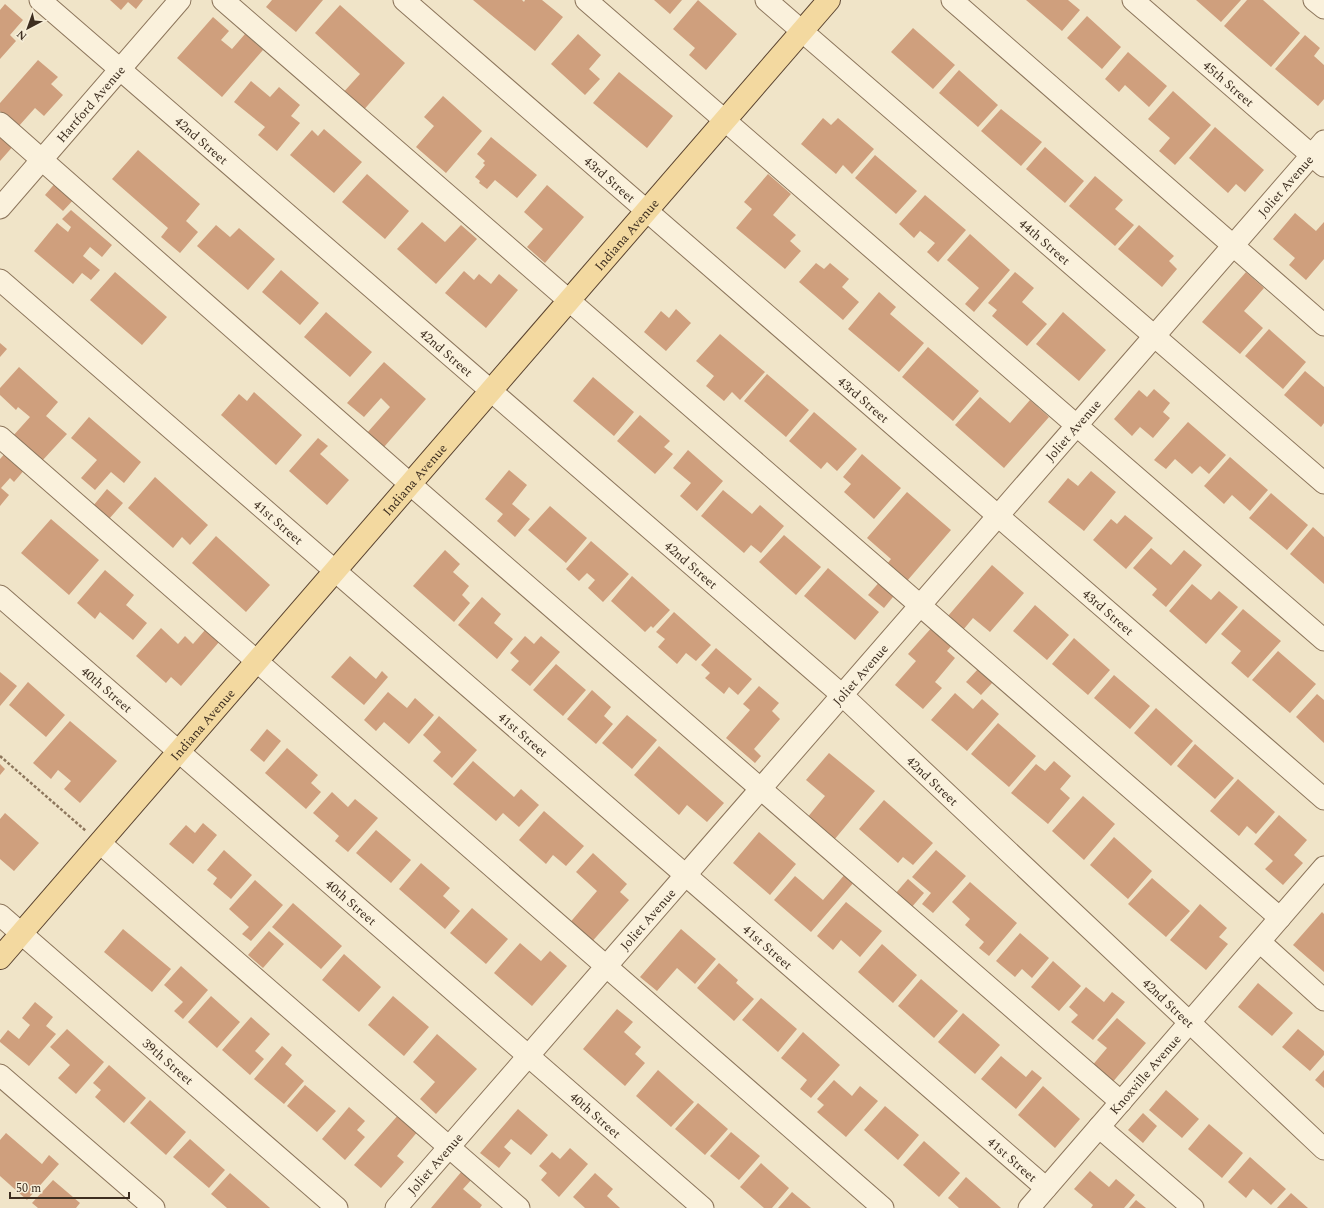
<svg xmlns="http://www.w3.org/2000/svg" width="1324" height="1208" font-family="Spectral,serif">
	<style>
		.building { fill: #cf9f7d }
		.lines { fill: none; stroke-linecap: round; stroke-linejoin: round }
		.minor-casing { stroke: #8d765c; stroke-width: 23 }
		.major-casing { stroke: #5b4430; stroke-width: 24 }
		.path { stroke: #8d765c; stroke-width: 2.5; stroke-dasharray: 3 2; stroke-linecap: butt }
		.minor { stroke: #faf1dc; stroke-width: 21 }
		.major { stroke: #f3d9a0; stroke-width: 22 }
		.labels { text-anchor: middle; stroke-width: 3; stroke-linejoin: round; paint-order: stroke }
		.street-label { font-size: 13px; fill: #3d2e20; stroke: #f7eed8 }
	</style>
	<rect width="100%" height="100%" fill="#f0e4c8"/>
	<path class="building" d="M110 0H143L136 9 128 2 121 10Z
		M272 0H323L296 32 266 7Z
		M473 0H522L524 2 525 0H542L563 17 535 51Z
		M654 0H682L670 14Z
		M698 0 737 34 706 70 689 55 695 48 673 29Z
		M1026 0H1068L1080 10 1062 31Z
		M1196 0H1241L1221 22Z
		M1247 0H1263L1300 33 1271 67 1224 26Z
		M5 4 23 20 10 35 16 41 0 59V10Z
		M340 5 405 63 361 113 341 95 360 74 315 33Z
		M1087 16 1121 47 1102 69 1067 38Z
		M213 17 229 31 221 40 232 49 245 34 263 50 222 97 177 58Z
		M913 28 955 65 933 89 891 52Z
		M578 34 601 55 589 69 600 79 585 95 551 64Z
		M1305 35 1320 48 1314 56 1324 65V99L1318 106 1275 69Z
		M1128 52 1167 86 1149 107 1125 85 1119 92 1105 79Z
		M38 60 58 77 51 84 63 95 44 116 35 108 18 127 0 111V103Z
		M959 70 998 105 978 127 939 93Z
		M619 72 673 116 647 148 593 103Z
		M251 81 270 97 279 87 300 105 291 116 300 123 277 151 258 135 265 127 234 102Z
		M1173 91 1211 125 1175 165 1159 151 1170 138 1148 119Z
		M443 96 482 131 446 173 416 147 434 126 424 117Z
		M1001 109 1042 142 1021 166 981 131Z
		M823 118 831 125 838 118 874 149 852 174 843 165 836 174 801 144Z
		M1215 127 1264 170 1245 192 1236 184 1228 193 1189 158Z
		M324 129 362 162 334 193 290 155 312 130 318 136Z
		M0 131 15 144 0 161Z
		M491 137 537 175 517 198 495 180 487 189 479 183 480 181 475 177 485 165 483 163 485 161 477 154Z
		M1045 147 1084 181 1065 203 1026 169Z
		M138 150 200 204 186 221 198 232 180 253 161 237 168 228 112 179Z
		M875 155 917 191 896 214 855 178Z
		M367 174 409 211 385 239 342 202Z
		M768 174 791 194 773 215 796 235 790 241 801 251 785 269 736 228 752 209 744 202Z
		M1095 176 1123 200 1115 209 1134 225 1115 246 1069 206Z
		M57 181 75 198 63 211 45 195Z
		M547 185 584 217 545 263 527 247 543 229 524 212Z
		M925 195 966 230 938 262 927 252 935 243 920 231 914 238 899 224Z
		M71 210 112 245 102 257 90 247 83 256 100 270 91 280 82 273 73 284 34 251 57 223 68 232 71 227 62 219Z
		M1295 213 1316 231 1324 222V259L1306 280 1289 265 1295 258 1273 239Z
		M422 222 445 242 461 225 477 239 436 284 397 249Z
		M216 225 230 237 239 228 275 259 248 290 197 246Z
		M1139 225 1174 256 1169 261 1177 269 1162 287 1118 249Z
		M970 234 1010 270 974 312 965 304 979 288 947 260Z
		M816 263 824 269 830 263 849 279 842 287 859 302 843 320 799 282Z
		M281 270 319 303 300 325 262 292Z
		M464 271 474 280 479 274 491 284 499 274 518 290 486 328 445 293Z
		M115 272 167 317 142 345 90 300Z
		M1015 272 1034 288 1022 302 1047 324 1027 346 992 316 997 310 988 303Z
		M1246 272 1264 288 1244 311 1263 328 1240 354 1202 322Z
		M879 292 896 307 890 314 924 343 899 372 848 329Z
		M676 309 691 323 666 351 644 332 661 311 669 318Z
		M326 312 372 352 350 377 304 337Z
		M1063 312 1106 350 1079 381 1036 344Z
		M1269 329 1306 362 1283 389 1245 356Z
		M720 334 765 372 740 400 732 392 724 401 706 386 714 376 696 361Z
		M0 343 7 349 0 357Z
		M928 347 979 391 953 421 902 377Z
		M384 362 426 399 384 447 367 433 390 407 381 398 364 417 347 403Z
		M19 367 58 402 46 416 67 434 41 462 12 437 30 417 18 407 16 410 0 395V388Z
		M1305 371 1324 387V423L1321 427 1284 395Z
		M767 374 809 410 786 437 744 401Z
		M593 377 634 412 614 436 573 401Z
		M1154 389 1170 403 1163 412 1170 418 1153 438 1140 427 1132 436 1114 419 1139 390 1147 397Z
		M254 392 302 435 276 465 221 415 239 394 247 401Z
		M980 397 1010 423 1030 400 1049 417 1004 468 955 425Z
		M814 412 857 449 837 471 827 462 821 469 789 441Z
		M640 415 670 441 664 447 673 454 655 474 617 441Z
		M89 417 141 462 124 483 111 472 95 490 81 478 97 460 71 438Z
		M1188 422 1226 455 1209 474 1200 466 1192 474 1175 459 1166 469 1154 460Z
		M318 438 328 446 320 454 349 480 327 505 289 471Z
		M688 450 723 481 697 511 680 496 691 483 673 468Z
		M7 451 26 468 14 482 10 478 1 488 9 495 0 506V459Z
		M862 454 901 488 874 519 844 492 851 484 843 477Z
		M1230 457 1268 490 1250 511 1232 495 1224 504 1204 486Z
		M509 470 527 485 512 504 530 519 515 537 497 521 503 514 485 499Z
		M1091 471 1116 492 1084 531 1048 502 1068 478 1078 486Z
		M155 477 208 525 190 545 182 537 173 548 128 508Z
		M107 489 123 503 109 519 93 506Z
		M723 490 752 514 760 505 784 526 761 553 751 545 744 553 701 516Z
		M907 492 951 530 907 581 887 564 891 559 867 538Z
		M1271 493 1308 525 1287 550 1249 518Z
		M550 506 587 538 566 563 528 530Z
		M1125 515 1153 538 1126 569 1093 540 1111 519 1117 524Z
		M51 519 99 560 69 595 21 553Z
		M1313 527 1324 537V584L1290 554Z
		M784 535 821 567 796 595 759 562Z
		M216 536 270 585 246 612 192 563Z
		M591 541 629 574 603 602 588 588 595 580 587 573 579 581 566 569Z
		M1151 548 1171 565 1184 550 1202 565 1166 607 1152 595 1157 589 1133 568Z
		M445 550 460 564 453 572 469 586 462 595 470 603 454 622 413 586Z
		M992 565 1024 593 990 632 973 618 963 630 948 616Z
		M828 568 879 612 855 640 804 596Z
		M105 570 134 595 126 605 147 623 133 640 100 612 95 619 77 603Z
		M632 576 670 610 653 628 651 626 645 632 611 601Z
		M882 579 897 592 884 608 868 595Z
		M1192 584 1211 600 1219 591 1238 607 1206 644 1169 611Z
		M482 597 501 614 494 623 513 639 497 659 458 625Z
		M1035 605 1069 635 1047 660 1013 631Z
		M1243 609 1281 641 1248 678 1231 663 1241 651 1221 634Z
		M674 612 711 645 696 661 686 653 677 664 658 647 665 639 656 632Z
		M934 625 954 643 947 651 955 658 935 682 942 688 923 709 895 685 916 661 908 654Z
		M161 628 178 644 185 636 193 644 205 630 219 642 181 686 171 677 166 683 136 656Z
		M525 636 534 644 541 636 560 652 530 686 511 670 519 661 510 653Z
		M1074 638 1110 670 1088 695 1052 664Z
		M716 648 752 679 738 695 729 687 724 694 705 678 710 673 701 665Z
		M1278 651 1316 684 1290 713 1252 680Z
		M350 656 376 679 382 671 388 677 364 705 331 677Z
		M556 664 586 690 563 716 533 690Z
		M978 669 993 682 981 695 966 682Z
		M0 672 17 686 0 706Z
		M1114 675 1150 706 1130 729 1094 698Z
		M28 682 65 715 46 737 9 705Z
		M759 686 779 703 772 711 780 719 754 749 761 756 755 763 726 738 750 710 743 704Z
		M592 690 611 707 604 716 613 724 596 744 567 719Z
		M388 692 407 708 415 698 434 715 409 744 384 722 376 731 364 720Z
		M955 693 973 709 982 699 999 714 967 751 931 720Z
		M1317 694 1324 700V743L1296 717Z
		M1156 708 1193 741 1171 766 1134 733Z
		M627 715 657 740 632 769 602 743Z
		M439 716 477 750 452 778 433 761 441 752 423 735Z
		M70 721 117 761 80 803 64 789 71 781 58 770 51 779 33 763Z
		M998 723 1036 756 1009 787 971 754Z
		M267 729 281 741 264 762 250 750Z
		M1195 744 1234 778 1215 799 1177 766Z
		M659 746 724 803 707 822 687 805 679 815 634 775Z
		M287 748 318 775 311 783 321 792 306 809 265 773Z
		M829 753 875 791 834 840 807 818 825 796 806 780Z
		M473 761 514 797 521 789 539 805 519 827 503 813 496 821 453 784Z
		M1054 761 1071 776 1060 789 1070 798 1048 824 1011 793 1036 764 1045 771Z
		M0 764 5 769 0 775Z
		M1238 779 1275 812 1256 834 1247 826 1239 836 1210 811Z
		M332 792 348 807 355 799 378 818 348 852 335 841 339 836 313 813Z
		M1083 796 1115 824 1084 860 1052 831Z
		M884 800 933 843 913 865 903 857 898 863 859 829Z
		M544 811 584 846 566 866 553 855 546 864 519 840Z
		M5 813 39 843 14 871 0 859V819Z
		M1279 815 1307 840 1294 855 1303 863 1283 885 1265 869 1273 861 1254 844Z
		M203 823 217 835 193 864 169 844 186 825 195 833Z
		M376 830 411 860 391 883 356 853Z
		M759 832 796 864 770 895 733 863Z
		M1114 837 1152 871 1128 899 1090 865Z
		M224 850 252 875 231 899 213 884 217 878 207 870Z
		M936 850 966 876 933 913 922 904 931 893 912 877Z
		M593 853 627 884 620 892 629 900 589 945 567 926 597 891 576 872Z
		M421 863 450 888 443 896 460 911 445 929 399 889Z
		M846 873 855 881 811 932 774 900 795 876 823 900Z
		M1152 878 1190 911 1166 937 1128 904Z
		M908 879 924 893 911 908 895 894Z
		M255 880 283 905 251 941 242 934 249 927 229 909Z
		M970 882 1017 923 989 956 979 948 984 942 965 925 970 919 952 902Z
		M846 902 882 931 860 957 841 940 833 950 817 936Z
		M293 903 342 946 321 969 272 927Z
		M1200 904 1227 928 1219 937 1228 944 1206 970 1170 940Z
		M472 908 508 939 486 964 450 933Z
		M1322 912 1324 914V972L1293 945Z
		M123 929 171 969 152 992 104 952Z
		M681 929 716 959 695 984 677 968 657 991 640 977Z
		M269 931 284 944 263 968 248 955Z
		M1020 933 1049 958 1032 978 1022 969 1015 977 996 961Z
		M520 943 541 961 550 951 567 966 532 1006 494 973Z
		M882 944 917 975 893 1003 858 972Z
		M344 954 381 987 359 1012 322 980Z
		M1053 961 1081 986 1059 1011 1031 987Z
		M719 963 738 980 736 983 754 999 734 1021 697 988Z
		M181 966 208 990 183 1019 174 1011 183 1002 164 985Z
		M921 979 958 1011 934 1038 898 1006Z
		M1258 983 1293 1013 1272 1036 1238 1007Z
		M1086 987 1104 1002 1112 992 1125 1002 1093 1040 1071 1022 1078 1015 1069 1007Z
		M211 996 240 1022 217 1048 188 1022Z
		M393 996 429 1027 404 1056 368 1025Z
		M761 998 797 1029 778 1052 742 1020Z
		M35 1002 53 1017 46 1026 56 1034 29 1066 0 1042V1040L8 1030 19 1039 30 1025 22 1018Z
		M617 1009 633 1022 624 1032 641 1047 635 1054 645 1063 625 1086 583 1049Z
		M963 1013 1000 1045 975 1074 938 1042Z
		M251 1017 270 1034 255 1051 264 1059 250 1075 222 1050Z
		M1117 1018 1146 1043 1111 1084 1091 1067 1107 1048 1097 1040Z
		M67 1029 104 1062 76 1094 58 1078 70 1065 50 1047Z
		M1298 1029 1324 1051V1055L1310 1071 1282 1047Z
		M803 1032 840 1065 811 1098 800 1089 807 1080 781 1058Z
		M437 1034 477 1069 436 1114 420 1099 435 1082 413 1062Z
		M282 1046 292 1055 285 1064 304 1081 284 1104 254 1079Z
		M1001 1056 1026 1077 1032 1070 1042 1078 1016 1109 981 1079Z
		M109 1065 146 1098 124 1123 95 1097 101 1090 93 1083Z
		M658 1070 694 1102 671 1127 636 1096Z
		M1324 1070V1088L1315 1080Z
		M834 1080 852 1096 860 1086 878 1101 846 1137 817 1112 824 1105 817 1099Z
		M305 1085 336 1111 317 1132 287 1106Z
		M1043 1086 1080 1119 1055 1148 1018 1115Z
		M1166 1090 1199 1119 1182 1138 1149 1110Z
		M150 1100 186 1132 166 1155 130 1123Z
		M698 1103 728 1129 705 1155 675 1129Z
		M885 1106 919 1135 898 1160 864 1130Z
		M349 1107 365 1121 357 1130 365 1137 345 1160 322 1139Z
		M518 1109 548 1135 531 1155 511 1139 504 1147 511 1153 499 1168 480 1153Z
		M400 1113 419 1130 397 1156 404 1162 381 1188 354 1165Z
		M1143 1113 1157 1126 1143 1143 1128 1130Z
		M1209 1124 1243 1153 1222 1178 1188 1149Z
		M731 1132 760 1156 739 1180 710 1156Z
		M6 1133 42 1164 49 1155 59 1164 27 1200 0 1176V1140Z
		M190 1139 225 1170 209 1188 173 1157Z
		M924 1141 960 1173 939 1197 903 1165Z
		M570 1148 588 1164 559 1197 541 1180 547 1173 539 1166 552 1152 560 1159Z
		M1250 1157 1286 1189 1271 1205 1253 1189 1246 1198 1228 1182Z
		M761 1163 789 1188 772 1208H764L740 1187Z
		M462 1171 472 1179 463 1189 482 1205 480 1208H431Z
		M1090 1171 1109 1187 1116 1179 1135 1195 1124 1208H1091L1093 1205 1074 1189Z
		M230 1173 270 1208H227L211 1194Z
		M595 1173 613 1189 607 1196 620 1208H585L573 1197Z
		M966 1177 1001 1208H959L948 1198Z
		M53 1180 80 1203 76 1208H38L32 1203Z
		M792 1192 811 1208H778Z
		M1291 1193 1308 1208H1277Z
		M1136 1200 1146 1208H1129Z"/>
	<g class="lines">
		<g class="minor-casing">
			<g id="minor">
				<path id="s1" d="M40 0 842 695 1324 1149"/>
				<path d="M223 0C576 305 927 613 1280 918"/>
				<path id="s2" d="M404 0 1324 799"/>
				<path d="M586 0 1324 640"/>
				<path id="s3" d="M766 0 1324 483"/>
				<path d="M952 0 1324 325"/>
				<path id="s4" d="M1133 0 1324 166"/>
				<path d="M1314 0 1324 8"/>
				<path d="M0 123 410 484 1121 1102"/>
				<path id="s5" d="M0 208 180 0"/>
				<path id="s6" d="M0 280 1046 1188"/>
				<path d="M0 437C293 695 589 950 883 1208"/>
				<path id="s7" d="M0 596 703 1208"/>
				<path d="M100 843 519 1208"/>
				<path id="s8" d="M0 915 337 1208"/>
				<path d="M1260 942 1324 1000"/>
				<path d="M0 1075 154 1208"/>
				<path d="M1099 1127 1193 1208"/>
				<path id="s9" d="M396 1208 1324 141"/>
				<path id="s10" d="M1029 1208 1324 867"/>
			</g>
		</g>
		<g class="major-casing">
			<g id="major">
				<path id="s11" d="M0 958 829 0"/>
			</g>
		</g>
		<path class="path" d="M0 756 86 831"/>
		<use href="#minor" class="minor"/>
		<use href="#major" class="major"/>
	</g>
	<g class="labels">
		<g class="street-label">
			<text dy="5" stroke="none"><textPath href="#s4" startOffset="127">45th Street</textPath></text>
			<text dy="5" stroke="none"><textPath href="#s5" startOffset="138">Hartford Avenue</textPath></text>
			<text dy="5" stroke="none"><textPath href="#s1" startOffset="214">42nd Street</textPath></text>
			<text dy="5" stroke="none"><textPath href="#s2" startOffset="273">43rd Street</textPath></text>
			<text dy="5" stroke="none"><textPath href="#s9" startOffset="1355">Joliet Avenue</textPath></text>
			<text dy="5" stroke="none"><textPath href="#s11" startOffset="957">Indiana Avenue</textPath></text>
			<text dy="5" stroke="none"><textPath href="#s3" startOffset="369">44th Street</textPath></text>
			<text dy="5" stroke="none"><textPath href="#s1" startOffset="538">42nd Street</textPath></text>
			<text dy="5" stroke="none"><textPath href="#s2" startOffset="609">43rd Street</textPath></text>
			<text dy="5" stroke="none"><textPath href="#s9" startOffset="1031">Joliet Avenue</textPath></text>
			<text dy="5" stroke="none"><textPath href="#s11" startOffset="633">Indiana Avenue</textPath></text>
			<text dy="5" stroke="none"><textPath href="#s6" startOffset="369">41st Street</textPath></text>
			<text dy="5" stroke="none"><textPath href="#s1" startOffset="862">42nd Street</textPath></text>
			<text dy="5" stroke="none"><textPath href="#s2" startOffset="933">43rd Street</textPath></text>
			<text dy="5" stroke="none"><textPath href="#s9" startOffset="707">Joliet Avenue</textPath></text>
			<text dy="5" stroke="none"><textPath href="#s7" startOffset="142">40th Street</textPath></text>
			<text dy="5" stroke="none"><textPath href="#s11" startOffset="309">Indiana Avenue</textPath></text>
			<text dy="5" stroke="none"><textPath href="#s6" startOffset="693">41st Street</textPath></text>
			<text dy="5" stroke="none"><textPath href="#s1" startOffset="1186">42nd Street</textPath></text>
			<text dy="5" stroke="none"><textPath href="#s7" startOffset="466">40th Street</textPath></text>
			<text dy="5" stroke="none"><textPath href="#s9" startOffset="383">Joliet Avenue</textPath></text>
			<text dy="5" stroke="none"><textPath href="#s6" startOffset="1017">41st Street</textPath></text>
			<text dy="5" stroke="none"><textPath href="#s1" startOffset="1510">42nd Street</textPath></text>
			<text dy="5" stroke="none"><textPath href="#s8" startOffset="223">39th Street</textPath></text>
			<text dy="5" stroke="none"><textPath href="#s10" startOffset="177">Knoxville Avenue</textPath></text>
			<text dy="5" stroke="none"><textPath href="#s7" startOffset="790">40th Street</textPath></text>
			<text dy="5" stroke="none"><textPath href="#s6" startOffset="1341">41st Street</textPath></text>
			<text dy="5" stroke="none"><textPath href="#s9" startOffset="59">Joliet Avenue</textPath></text>
		</g>
	</g>
	<g transform="translate(28 28) rotate(221)" stroke="#f7eed8" stroke-width="3" paint-order="stroke">
	<path d="M0-3L7 15L0 10L-7 15Z" fill="#3d2e20"/>
	<text y="-6" font-size="11" font-weight="bold" text-anchor="middle" fill="#3d2e20">N</text>
	</g>
	<path d="M10 1192v6h119v-6" fill="none" stroke="#3d2e20" stroke-width="2"/>
	<text x="16" y="1192" font-size="12" fill="#3d2e20" stroke="#f7eed8" stroke-width="3" paint-order="stroke">50 m</text>
</svg>
